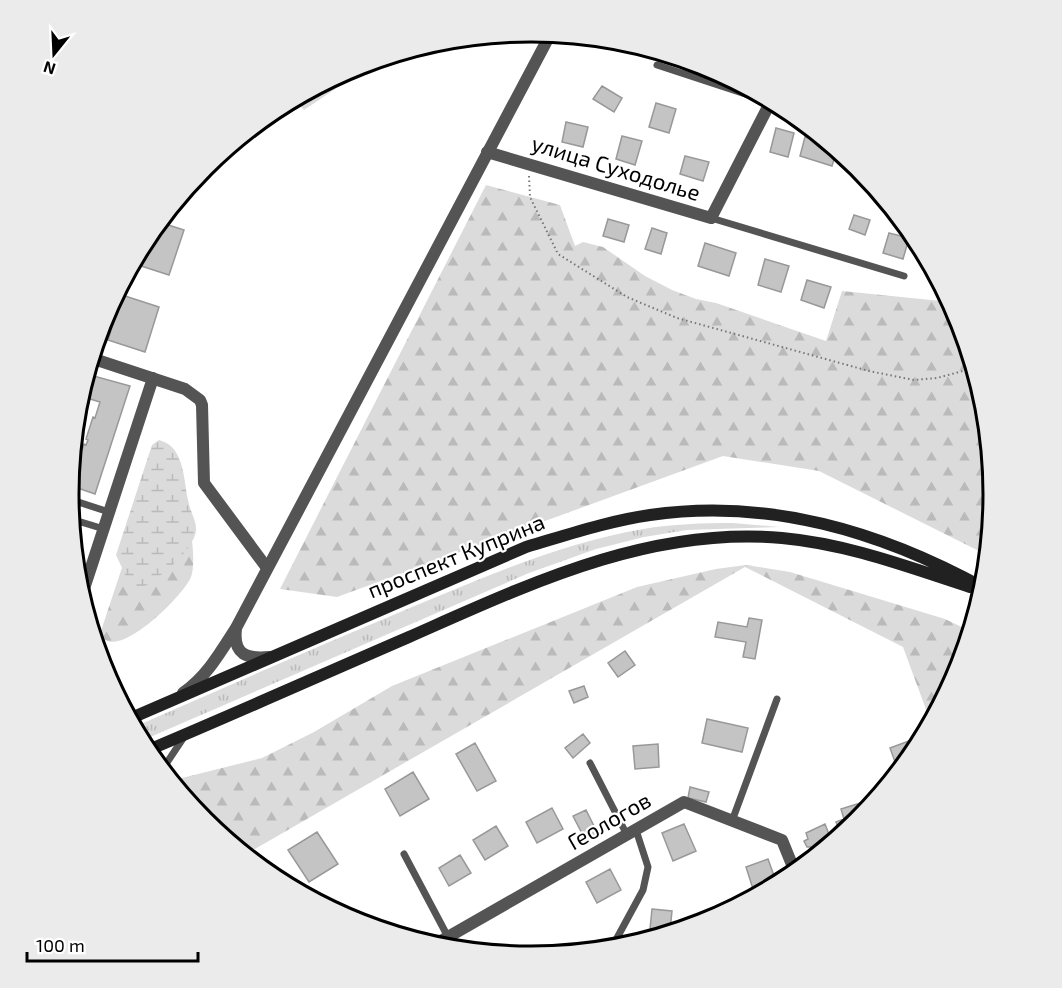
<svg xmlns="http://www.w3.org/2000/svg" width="1062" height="988" font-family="'Exo 2',sans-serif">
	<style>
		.grass { fill: url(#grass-tufts) }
		.forest { fill: url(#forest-firs) }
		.wetland { fill: url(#wetland-marsh) }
		.building { fill: #c4c4c4; stroke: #989898; stroke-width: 1.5 }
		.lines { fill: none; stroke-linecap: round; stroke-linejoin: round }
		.path { stroke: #767676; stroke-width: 2; stroke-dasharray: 1.5 3; stroke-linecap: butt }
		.service { stroke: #545454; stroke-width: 7 }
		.minor { stroke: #545454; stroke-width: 12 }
		.tertiary { stroke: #545454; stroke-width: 12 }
		.secondary { stroke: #212121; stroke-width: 12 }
		.labels { text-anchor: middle; stroke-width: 4.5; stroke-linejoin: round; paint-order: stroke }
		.street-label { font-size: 22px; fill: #000; stroke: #fff }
		.rim { fill: none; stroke: #000; stroke-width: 3 }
	</style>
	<defs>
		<pattern id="grass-tufts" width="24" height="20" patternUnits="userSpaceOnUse" patternTransform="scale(1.5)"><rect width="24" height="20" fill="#dbdbdb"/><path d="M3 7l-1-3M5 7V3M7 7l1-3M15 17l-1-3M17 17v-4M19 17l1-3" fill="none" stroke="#bababa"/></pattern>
		<pattern id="forest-firs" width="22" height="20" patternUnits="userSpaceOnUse" patternTransform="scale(1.5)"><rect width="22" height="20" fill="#dbdbdb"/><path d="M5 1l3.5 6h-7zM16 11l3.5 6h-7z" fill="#bababa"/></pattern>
		<pattern id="wetland-marsh" width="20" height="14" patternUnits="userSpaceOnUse" patternTransform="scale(1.5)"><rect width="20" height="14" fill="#dbdbdb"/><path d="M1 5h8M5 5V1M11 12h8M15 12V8" fill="none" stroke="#bababa"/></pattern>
	</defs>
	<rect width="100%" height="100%" fill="#fff"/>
	<path class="grass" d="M733 523 780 527 687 530 644 537 596 549 529 573 141 741 134 727C221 689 309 650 398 613 478 580 557 544 643 529 672 524 703 523 733 523Z"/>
	<path class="forest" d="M378 60 304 110 293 99 354 67Z
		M486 185 560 205 575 246 583 242 603 247 645 276 672 290 696 299 716 303 826 341 842 291 951 302 958 317 985 404 993 494 987 555 819 471 723 456 337 597 280 589Z
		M150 483C158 490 182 505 185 513 192 526 196 564 191 577 184 595 115 665 100 634Z
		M746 565 790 572 945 619 970 631 958 671 931 723 903 647 745 567 253 850 251 859 204 821 175 785 182 778 262 758 314 732 392 686 637 587 716 569Z"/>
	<path class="wetland" d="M159 440C186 447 183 482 189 504 191 514 199 525 195 535 190 553 152 586 134 591L130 585 116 555 152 445Z"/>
	<path class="building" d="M599 38 619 40 615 48 599 40Z
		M602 86 622 98 614 112 593 99Z
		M656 103 676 109 669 133 649 127Z
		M566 122 588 127 583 147 562 142Z
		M776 128 794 133 788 157 770 152Z
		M622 136 642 141 635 165 616 159Z
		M805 137 831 145 837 149 832 166 800 156Z
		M685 156 709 162 703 181 680 174Z
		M200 172 192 196 183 193Z
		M854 215 870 220 865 235 849 229Z
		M608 219 629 225 624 242 603 236Z
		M159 222 184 230 169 275 132 263 147 237Z
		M652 228 667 233 661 254 645 249Z
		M889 233 909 238 903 259 883 253Z
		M705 243 736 253 729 276 698 266Z
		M765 259 789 266 781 292 758 285Z
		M807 280 831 287 824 308 801 300Z
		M122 295 159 307 145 352 108 340Z
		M87 373 90 374V375L130 386 95 494 69 485 72 461 78 463 84 444 86 445 88 440 86 439 93 417 95 418 100 402 80 396Z
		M72 533 81 536 75 555Z
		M749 618 762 620 755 659 743 657 746 642 715 637 718 622 747 627Z
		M625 651 635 665 618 677 608 663Z
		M584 686 588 697 574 703 569 691Z
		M707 719 748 728 742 752 702 743Z
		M583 734 590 743 573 758 565 748Z
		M917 738 919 744 915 751 898 770 890 748Z
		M475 743 496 781 477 791 456 754Z
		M658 744 659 767 635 769 633 746Z
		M413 772 429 799 400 816 385 789Z
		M690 787 709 792 706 802 688 798Z
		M870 800 871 805 858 821 841 835 836 822 844 819 841 809Z
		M552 808 563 829 537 843 526 822Z
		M586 810 598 834 586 841 573 816Z
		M684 824 696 851 673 861 662 833Z
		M825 824 832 842 820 852 818 849 813 851 811 847H807L804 841 808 839 806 833Z
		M496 826 508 846 485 860 473 840Z
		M317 832 338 864 309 882 288 850Z
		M460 855 471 873 449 886 439 868Z
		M768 859 777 884 754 892 746 867Z
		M610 869 621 890 597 903 586 882Z
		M652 909 672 911 670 931 650 929Z"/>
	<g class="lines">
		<path class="path" d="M529 176 530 197 558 254 627 297 677 318 869 371 914 380 937 378 974 368"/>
		<path class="service" d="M657 65 782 106
			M711 218 904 276
			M69 499 109 512
			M71 519 104 529
			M590 763 627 835
			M162 770 184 737
			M732 821 777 699
			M404 854 448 937
			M611 949 643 890 648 867 636 830"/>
		<path class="minor" d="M487 152 711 218 771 101
			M91 358 185 389 200 400 202 405 204 483 267 568
			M81 598 153 378
			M434 945 684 802 782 840 795 872"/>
		<path class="tertiary" d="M236 629C233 655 247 659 269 657
			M183 693C207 676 220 653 236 628L551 33"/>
		<path class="secondary" d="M129 719 526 547C567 535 608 521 650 515 769 498 880 531 984 588
			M146 751C234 714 321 675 409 637 527 585 649 526 782 538 848 544 908 567 970 587"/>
	</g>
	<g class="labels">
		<g class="street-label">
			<text transform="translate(616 168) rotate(17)" y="8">улица Суходолье</text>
			<text transform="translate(456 556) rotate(-22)" y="8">проспект Куприна</text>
			<text transform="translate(609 821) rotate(-30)" y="8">Геологов</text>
		</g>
	</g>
	<path d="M0 0H1062V988H0ZM79 494a452 452 0 1 1 904 0a452 452 0 1 1-904 0Z" fill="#ebebeb" fill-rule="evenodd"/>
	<path class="rim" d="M79 494a452 452 0 1 1 904 0a452 452 0 1 1-904 0Z"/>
	<g transform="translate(54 54) rotate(198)" stroke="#ffffff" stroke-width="4.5" paint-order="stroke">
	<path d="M0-4.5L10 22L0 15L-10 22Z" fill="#000000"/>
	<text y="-9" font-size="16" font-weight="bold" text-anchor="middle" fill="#000000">N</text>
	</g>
	<path d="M27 952v9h171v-9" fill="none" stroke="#000000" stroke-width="3"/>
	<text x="36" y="952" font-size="18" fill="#000000" stroke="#ffffff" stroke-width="4.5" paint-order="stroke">100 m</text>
</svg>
